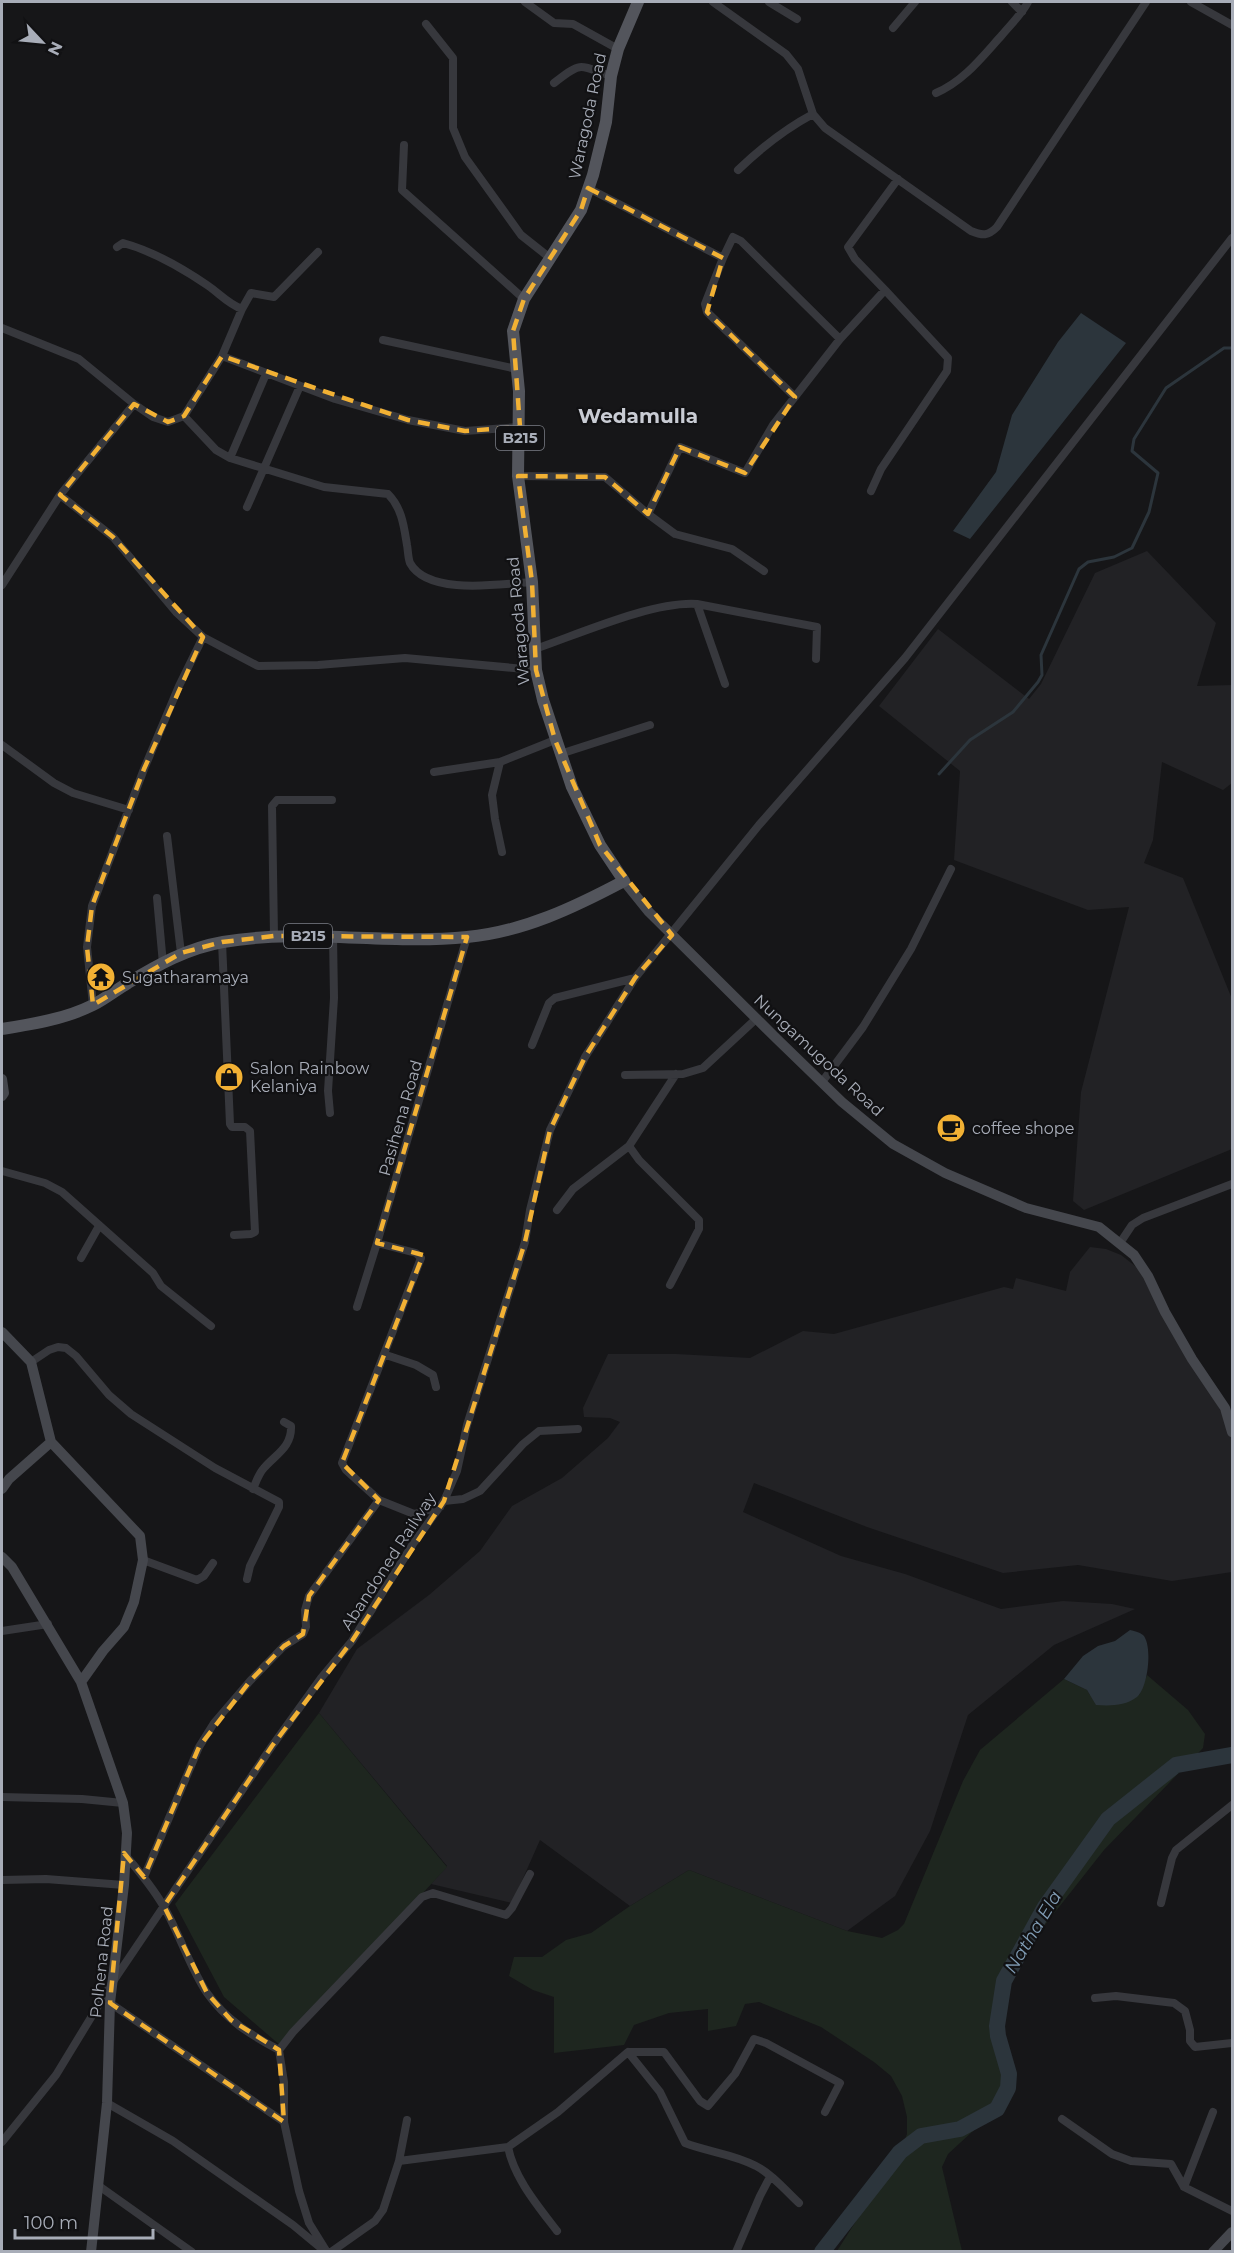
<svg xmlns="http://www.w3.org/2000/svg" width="1234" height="2253" font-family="Montserrat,sans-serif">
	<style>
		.built { fill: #222225 }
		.green { fill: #1e261f }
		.water { fill: #2c353c }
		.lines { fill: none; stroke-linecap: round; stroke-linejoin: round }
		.stream { stroke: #2c353c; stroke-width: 3 }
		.river { stroke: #2c353c; stroke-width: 16 }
		.street { stroke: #37383d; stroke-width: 8 }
		.secondary { stroke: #45474d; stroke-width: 10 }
		.primary { stroke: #53555c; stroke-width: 12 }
		.marked { fill: none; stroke: #f2b134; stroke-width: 4.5; stroke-dasharray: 12 8; stroke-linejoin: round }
		.labels { text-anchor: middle; stroke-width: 4.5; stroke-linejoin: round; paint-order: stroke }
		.shield { fill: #111113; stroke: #7b7e86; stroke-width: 1.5 }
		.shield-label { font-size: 15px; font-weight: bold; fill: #a8adb8 }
		.street-label { font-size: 16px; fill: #a8adb8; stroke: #111113 }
		.poi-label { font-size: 16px; fill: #a8adb8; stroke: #111113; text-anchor: start }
		.water-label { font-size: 18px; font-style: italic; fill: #7f9bb3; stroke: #111113 }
		.quarter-label { font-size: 20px; font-weight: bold; fill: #c9ccd4; stroke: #111113 }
	</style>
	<rect width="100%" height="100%" fill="#161618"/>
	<path class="built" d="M1147 551 1216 623 1197 686 1232 685V783L1223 790 1162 762 1153 840 1144 863 1183 878 1232 999V1149L1084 1210 1073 1201 1081 1092 1129 907 1088 910 954 860 960 771 879 706 938 629 1029 699 1041 684 1095 573Z
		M1090 1247 1106 1249 1121 1255 1148 1276 1232 1432V1572L1172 1581 1078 1565 1003 1573 867 1527 754 1483 743 1512 841 1556 905 1574 1001 1609 1063 1601 1112 1604 1135 1609 1054 1645 968 1715 930 1831 895 1896 847 1931 689 1870 630 1906 540 1840 512 1903 431 1884 447 1866 319 1713 357 1649 429 1595 480 1551 512 1506 562 1478 608 1438 620 1422 610 1418 584 1417 583 1408 608 1354H676L750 1358 803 1331 834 1334 1004 1287 1013 1289 1016 1278 1066 1291 1070 1272Z"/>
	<path class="green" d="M1147 1675 1188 1710 1205 1734 1203 1748 1104 1850 1037 1935 1005 1993 997 2026 998 2036 1009 2074 1008 2088 1003 2099 997 2109 948 2154 942 2167 962 2251H837L900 2152 907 2134V2117L902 2096 891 2076 874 2062 821 2027 759 2002 745 2004 736 2026 708 2031V2009L669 2013 634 2025 624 2045 554 2053V1997L533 1990 509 1976 514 1957H542L566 1940 591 1933 630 1906 689 1870 847 1931 882 1938 898 1930 904 1924 963 1781 980 1750 1064 1679 1087 1690 1090 1695H1139Z
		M319 1713 447 1867 281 2046 224 1997 175 1904Z"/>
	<path class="water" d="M1081 313 1126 343 970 539 953 531 996 472 1012 415 1058 342Z
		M1130 1630C1134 1631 1139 1632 1143 1635 1153 1645 1148 1688 1137 1697 1125 1706 1110 1706 1096 1705L1087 1690 1064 1679 1083 1656 1098 1646 1115 1641Z"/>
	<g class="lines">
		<path class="stream" d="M939 774 970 740 1013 712 1038 682 1042 675 1041 655 1079 569 1088 562 1114 557 1132 548 1149 512 1158 473 1132 451 1134 439 1166 388 1224 348H1232"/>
		<path class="river" d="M822 2252 900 2152 921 2136 960 2129 997 2109 1008 2088 1009 2074 998 2036 997 2026 1004 1981 1045 1907 1108 1819 1176 1765 1232 1755"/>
		<path class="street" d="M525 2 554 23 573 24 618 49
			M713 2 786 54 798 69 813 114 825 128 971 231C983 236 988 236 997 227L1146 2
			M769 2 797 19
			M1012 2 1022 12
			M1191 2 1232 25
			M426 24 453 58V128L465 157 521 235 550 258
			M893 28 915 2
			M554 83C582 61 578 65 611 76
			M936 93C964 81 982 57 1002 35 1011 24 1022 14 1028 2
			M404 145 402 190 524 299
			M738 170C762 147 785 129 813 114
			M588 188 723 258 733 237 741 241 840 339
			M117 247 123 243C153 251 182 268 207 285 219 293 228 304 242 309
			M723 258 705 304 707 312 795 397
			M2 328 79 359 134 404
			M383 340 517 369
			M222 356 335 399 408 420 465 431 520 427
			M184 416 216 450 230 458 324 487 388 494C402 508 404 527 407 545 408 550 408 558 410 563 428 596 501 584 532 582
			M230 458 266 374
			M518 476 605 477 648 514 680 447 745 473 773 425 840 339 885 290 855 259 848 247 898 179
			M871 491 881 469 947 371 948 358 885 290
			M60 495 113 537 176 612 203 637 258 666 318 665 405 658 536 670
			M247 507 300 386
			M648 514 675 534 732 549 764 571
			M2 585 60 495 134 404 153 417 168 422 184 416 222 356 242 309 251 293 274 297 318 252
			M697 604 725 684
			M535 649C579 634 653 601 697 604L817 627 816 659
			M2 745 54 783 73 793 129 810
			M560 754 650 725
			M500 762 492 795 495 819 502 852
			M434 772 500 762 555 740
			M167 836 181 953
			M157 898 163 964
			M274 936 272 806 277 800H332
			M222 942 230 1124 232 1127H245L250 1131 255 1232 251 1234 234 1235
			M93 1005 87 947 92 906 144 769 179 686 203 637
			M532 1045 549 1003 555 998 635 978
			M625 1075 683 1074 703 1068 757 1018
			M822 1082 863 1027 911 949 951 869
			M330 1113 328 1091 334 998 333 936
			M2 1171 45 1183 62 1192 153 1273 161 1286 211 1326
			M557 1210 573 1189 629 1146
			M377 1243 416 1253 421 1258 342 1463 346 1470 379 1500 414 1514 440 1507
			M1120 1243 1132 1225 1143 1218 1232 1184
			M81 1258 99 1226
			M670 1285 699 1229V1220L639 1160 629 1146 676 1074
			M357 1307 377 1243 467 937
			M386 1355 416 1365 433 1375 436 1387
			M31 1362 49 1350 58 1347 66 1348 76 1356 109 1395 131 1414 215 1468 279 1502V1507L250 1566 247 1579
			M253 1489C256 1482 259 1473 264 1468 276 1454 292 1447 291 1426L284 1422
			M444 1501 463 1499 480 1491 523 1444 539 1431 578 1429
			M143 1560 197 1580 204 1576 213 1563
			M2 1631 48 1624
			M2 1797 82 1799 123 1803
			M125 1855C139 1871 153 1888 164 1907 179 1933 191 1970 207 1993 226 2020 251 2035 279 2050L284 2082V2122L299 2191 309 2223 327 2252
			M144 1877 199 1747 214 1723 250 1681 284 1646 303 1634 306 1627 305 1610 309 1596 379 1500
			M2 1880 46 1879 124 1885
			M1161 1903 1172 1858 1176 1850 1232 1805
			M1095 1998 1116 1996 1174 2003 1185 2011 1190 2030V2041L1195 2047 1232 2043
			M110 2003 284 2122
			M279 2050 293 2032 422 1897 433 1893 506 1915 512 1908 530 1874
			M628 2052 660 2092 685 2143C708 2152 734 2154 756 2166 772 2174 786 2191 799 2203
			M107 2103 173 2141 293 2225 322 2249
			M1062 2119 1112 2154 1131 2161 1171 2164 1184 2187 1232 2211
			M2 2142 56 2075 112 1983 164 1906 272 1746 321 1678 352 1641 413 1544 444 1501 457 1471 467 1425 525 1242 530 1210 550 1130 585 1057 635 978 759 825 905 658 1232 238
			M508 2147C514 2178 538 2206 557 2231
			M399 2161 407 2120
			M99 2186 192 2252
			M1184 2187 1213 2112
			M331 2252 375 2221 383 2210 399 2161 508 2147 558 2112 628 2052H664L700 2101 708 2106 735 2074 754 2039 766 2043 840 2083 825 2112
			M736 2252 760 2196 770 2177"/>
		<path class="secondary" d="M624 881 649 912 777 1039 842 1102 893 1144 945 1173 1026 1208 1099 1227 1134 1255 1148 1276 1165 1312 1192 1359 1225 1408 1232 1432
			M2 1079 4 1093 2 1096
			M2 1332 31 1362 51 1442 140 1536 143 1560 134 1602 124 1627 103 1651 81 1682
			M2 1489 9 1479 51 1442
			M2 1557 12 1567 81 1682 123 1803 127 1833 124 1885 110 2003 107 2103 91 2252
			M1213 2252 1232 2232"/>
		<path class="primary" d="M2 1029C33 1024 65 1019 93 1005 105 999 116 990 128 983 157 965 188 948 223 942 304 928 386 945 467 937 523 932 575 907 624 881L600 845 572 787 543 700 536 670 532 582 518 476 519 391 513 331 524 299 581 210 593 175 606 122 611 76 618 49 638 2"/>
	</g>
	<path class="marked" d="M588 188 723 258 707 312 795 397 745 473 680 447 648 514 605 477 518 476 532 582 536 670 555 740 600 845 672 935 635 978 585 1057 550 1130 525 1242 444 1501 352 1641 272 1746 164 1906 207 1993 231 2020 279 2050 284 2122 110 2003 124 1853 144 1877 199 1747 250 1681 284 1646 303 1634 309 1596 379 1500 342 1463 423 1255 377 1243 467 937 274 936 222 942 181 953 93 1005 87 947 92 906 144 769 203 637 113 537 60 495 134 404 168 422 184 416 222 356 408 420 465 431 520 427 513 331 524 299 581 210Z"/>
	<defs>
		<g id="temple-disc" transform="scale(1.5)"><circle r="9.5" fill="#f2b134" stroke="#111113"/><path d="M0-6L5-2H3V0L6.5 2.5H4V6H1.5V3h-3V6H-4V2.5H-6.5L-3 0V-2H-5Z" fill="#111"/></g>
		<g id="shop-disc" transform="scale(1.5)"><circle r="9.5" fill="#f2b134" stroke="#111113"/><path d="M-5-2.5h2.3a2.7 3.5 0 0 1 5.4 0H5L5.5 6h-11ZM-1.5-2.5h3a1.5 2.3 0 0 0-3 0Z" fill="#111"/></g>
		<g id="cafe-disc" transform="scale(1.5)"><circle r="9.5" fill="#f2b134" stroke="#111113"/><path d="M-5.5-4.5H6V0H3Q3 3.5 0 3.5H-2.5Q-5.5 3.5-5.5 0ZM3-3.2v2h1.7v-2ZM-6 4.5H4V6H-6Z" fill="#111"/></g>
	</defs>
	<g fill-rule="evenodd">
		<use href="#temple-disc" x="101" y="977"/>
		<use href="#shop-disc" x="229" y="1077"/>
		<use href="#cafe-disc" x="951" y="1128"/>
	</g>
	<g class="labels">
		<g class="shield">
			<rect x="496" y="426" width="48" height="24" rx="4.5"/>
			<rect x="284" y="924" width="48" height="24" rx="4.5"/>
		</g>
		<g class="shield-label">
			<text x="520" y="443">B215</text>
			<text x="308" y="941">B215</text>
		</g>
		<g class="street-label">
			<text transform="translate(587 116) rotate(-78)" y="6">Waragoda Road</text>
			<text transform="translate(518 621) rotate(-95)" y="6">Waragoda Road</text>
			<text transform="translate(819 1055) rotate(43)" y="6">Nungamugoda Road</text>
			<text transform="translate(400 1118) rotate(-74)" y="6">Pasihena Road</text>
			<text transform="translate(388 1561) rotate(-57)" y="6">Abandoned Railway</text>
			<text transform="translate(101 1962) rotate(-84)" y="6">Polhena Road</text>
		</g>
		<g class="poi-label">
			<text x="122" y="983">Sugatharamaya</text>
			<text x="250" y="1074">Salon Rainbow<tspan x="250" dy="18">Kelaniya</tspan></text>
			<text x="972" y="1134">coffee shope</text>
		</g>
		<g class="water-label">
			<text transform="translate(1033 1932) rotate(-59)" y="6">Natha Ela</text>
		</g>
		<g class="quarter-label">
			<text x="638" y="423">Wedamulla</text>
		</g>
	</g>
	<rect width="1234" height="2253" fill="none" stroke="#a8adb8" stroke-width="6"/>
	<g transform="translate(42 42) rotate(116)" stroke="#111113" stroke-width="4.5" paint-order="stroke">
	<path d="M0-4.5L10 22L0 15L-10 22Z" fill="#a8adb8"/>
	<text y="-9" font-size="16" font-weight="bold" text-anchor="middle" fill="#a8adb8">N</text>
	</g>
	<path d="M15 2229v9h138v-9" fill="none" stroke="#a8adb8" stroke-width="3"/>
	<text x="24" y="2229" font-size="18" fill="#a8adb8" stroke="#111113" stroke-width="4.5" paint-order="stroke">100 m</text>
</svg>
